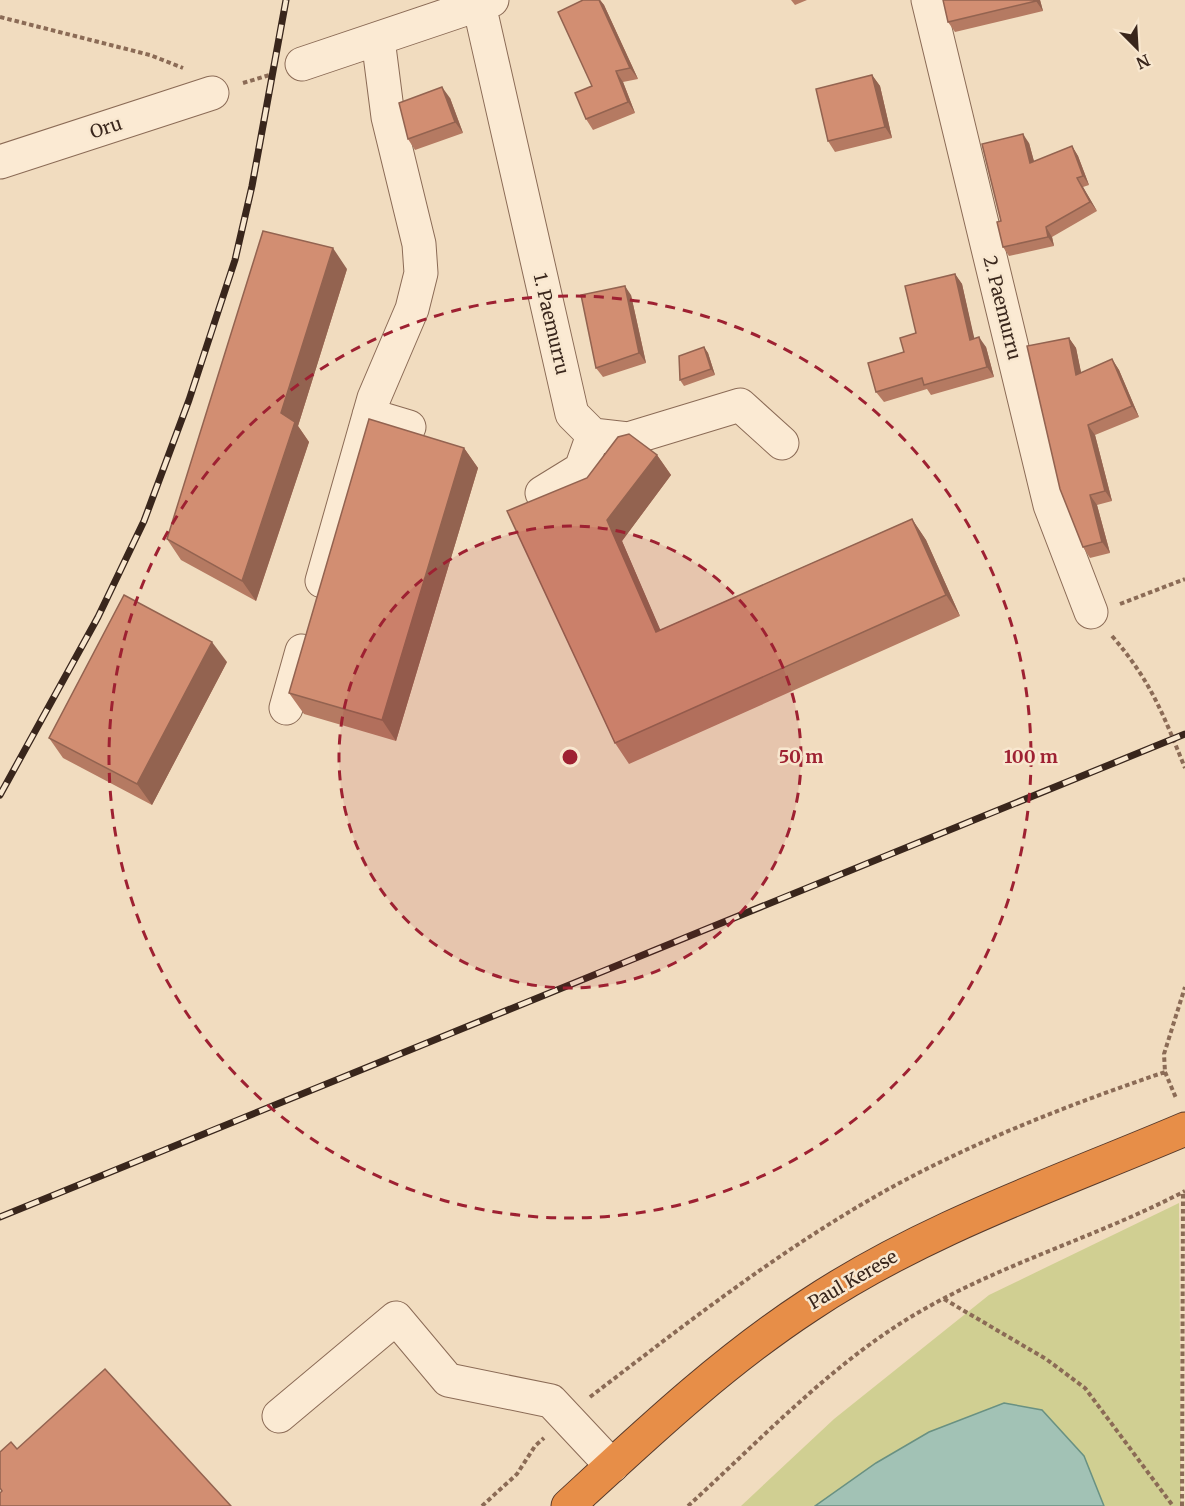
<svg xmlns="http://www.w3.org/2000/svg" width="1185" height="1506" font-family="Merriweather,serif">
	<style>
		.green { fill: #d0cf92 }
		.water { fill: #a2c2b5; stroke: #699182; stroke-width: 1.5 }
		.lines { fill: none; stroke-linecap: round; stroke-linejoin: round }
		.minor-casing { stroke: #8b6b56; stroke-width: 35 }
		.highway-casing { stroke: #583a2b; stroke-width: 35 }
		.path { stroke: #8b6b56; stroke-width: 4; stroke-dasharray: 4.5 3; stroke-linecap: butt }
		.minor { stroke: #fbead3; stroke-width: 33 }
		.highway { stroke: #e78e48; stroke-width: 33 }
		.rail-casing { stroke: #39261c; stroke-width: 7 }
		.rail { stroke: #f8e7cf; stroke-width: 4.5; stroke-dasharray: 14; stroke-linecap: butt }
		.wall { fill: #b57a62 }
		.shaded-wall { fill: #936350 }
		.building { fill: #d28e72; stroke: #936350; stroke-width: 1.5 }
		.ring { fill: none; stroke: #9e2132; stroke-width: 3; stroke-dasharray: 10 8 }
		.labels { text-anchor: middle; stroke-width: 5; stroke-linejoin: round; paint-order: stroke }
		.street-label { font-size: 18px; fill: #39261c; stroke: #f8e7cf }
		.centre { fill: #9e2132; stroke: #f8e7cf; stroke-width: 3 }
		.ring-label { font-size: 18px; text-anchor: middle; font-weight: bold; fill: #9e2132; stroke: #f8e7cf; stroke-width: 5; stroke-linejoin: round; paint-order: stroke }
	</style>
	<rect width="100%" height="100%" fill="#f1dcbf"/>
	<path class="green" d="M1179 1203 1181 1506H741L834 1419 989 1295Z"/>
	<path class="water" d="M1004 1403 1042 1410 1084 1456 1104 1506H815L876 1463 929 1432Z"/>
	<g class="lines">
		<g class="minor-casing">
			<path id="minor" d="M478 0 572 414 593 435 628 439 740 405 782 443
				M928 0 1050 505 1091 612
				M302 64 492 0
				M0 162 212 93
				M369 415 409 427
				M542 493 581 469 593 435
				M322 581 374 398 412 309 421 273 419 244 388 117 378 39
				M286 708 302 651
				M279 1416 396 1318 448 1380 551 1401 612 1466"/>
		</g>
		<g class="highway-casing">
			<path id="highway" d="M568 1506C644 1436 721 1363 808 1306 923 1229 1058 1183 1185 1129"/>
		</g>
		<path class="path" d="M0 17 150 55 183 68
			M243 83 273 74
			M1120 604 1185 579
			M1112 636C1151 681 1163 714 1185 768
			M1165 1072 1176 1098
			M944 1299 1046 1359 1085 1388 1173 1506
			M590 1397C674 1333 758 1267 849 1212 947 1152 1056 1109 1165 1072L1164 1054 1185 987
			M482 1506 517 1474 535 1446 544 1438
			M688 1506C752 1448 814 1382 886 1333 977 1270 1088 1242 1185 1191
			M1182 1506 1183 1193"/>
		<use href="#minor" class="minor"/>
		<use href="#highway" class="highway"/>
		<g class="rail-casing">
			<path id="rail" d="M0 795 98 617 144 521 189 400 235 260 252 186 286 0
				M0 1217 1185 734"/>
		</g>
		<use href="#rail" class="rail"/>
	</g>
	<path class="wall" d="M583 0H600L604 5 638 79 623 82 635 113 593 130 586 119 592 86Z
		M791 0H807L795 5Z
		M1040 0 1043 11 955 32 948 22Z
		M872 75 880 86 892 138 835 152 828 141Z
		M450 98 463 133 415 150 408 139Z
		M1029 143 1034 162 1072 146 1078 156 1089 185 1083 187 1097 211 1052 237 1054 246 1009 256 1003 247 1001 221Z
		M347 269 298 426 309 442 256 601 181 560 167 539Z
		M955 274 962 284 974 339 986 347 994 377 931 395 927 389 884 402 876 392 904 352 916 333Z
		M631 295 646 363 603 377 596 368Z
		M1069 338 1076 348 1081 373 1112 359 1119 370 1139 417 1095 435 1112 501 1097 505 1110 553 1090 558 1083 547Z
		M704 347 708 353 715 375 684 386 680 380Z
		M464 448 478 468 396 741 304 714 289 693Z
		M657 455 671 475 622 541 660 630 912 519 926 540 960 616 629 764 615 743 587 478Z
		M227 662 152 805 63 758 49 738Z"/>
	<path class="shaded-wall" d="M599 0H600L604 5 638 79 630 68Z
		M1035 0H1040L1043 11 1036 1Z
		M616 71 623 82 635 113 628 102Z
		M872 75 880 86 892 138 885 127Z
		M442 87 450 98 463 133 455 122Z
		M1023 134 1029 143 1037 172 1030 163Z
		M1072 146 1078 156 1089 185 1083 176Z
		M1077 178 1083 187 1097 211 1090 202Z
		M1046 227 1052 237 1054 246 1048 237Z
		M333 248 347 269 298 426 309 442 256 601 242 581 281 413Z
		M955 274 962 284 977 350 970 340Z
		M625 286 631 295 646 363 639 353Z
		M979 337 986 347 994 377 987 367Z
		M1069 338 1076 348 1084 386 1076 375Z
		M704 347 708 353 715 375 711 369Z
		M1112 359 1119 370 1139 417 1132 406Z
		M1088 425 1095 435 1112 501 1105 491Z
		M464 448 478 468 396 741 382 720Z
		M657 455 671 475 622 541 670 652 656 632 607 520Z
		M1090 495 1097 505 1110 553 1102 542Z
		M912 519 926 540 960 616 946 595Z
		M212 642 227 662 152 805 137 784Z"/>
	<path class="building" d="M583 0H599L630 68 616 71 628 102 586 119 575 93 592 86 558 12Z
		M943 0H1035L1036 1 948 22Z
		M872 75 885 127 828 141 816 89Z
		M442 87 455 122 408 139 399 103Z
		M1023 134 1030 163 1072 146 1083 176 1077 178 1090 202 1046 227 1048 237 1003 247 997 222 1001 221 982 144Z
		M263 231 333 248 281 413 295 422 242 581 167 539Z
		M955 274 970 340 979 337 987 367 924 385 922 378 876 392 868 363 904 352 900 338 916 333 905 286Z
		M625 286 639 353 596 368 581 295Z
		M1069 338 1076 375 1112 359 1132 406 1088 425 1105 491 1090 495 1102 542 1083 547 1060 489 1027 346Z
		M704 347 711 369 680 380 679 356Z
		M369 419 464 448 382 720 289 693Z
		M629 434 657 455 607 520 656 632 912 519 946 595 615 743 507 511 587 478 618 437Z
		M124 595 212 642 137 784 49 738Z
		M105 1369 231 1506H0V1493L2 1491 0 1488V1452L11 1442 17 1449Z"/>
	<circle cx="570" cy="757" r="231" fill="#9e2132" fill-opacity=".12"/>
	<g class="ring">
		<circle cx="570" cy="757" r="231"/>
		<circle cx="570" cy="757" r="461"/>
	</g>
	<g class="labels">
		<g class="street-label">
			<text transform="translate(106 128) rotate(-18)" y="6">Oru</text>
			<text transform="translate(1002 308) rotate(76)" y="6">2. Paemurru</text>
			<text transform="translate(551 324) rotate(77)" y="6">1. Paemurru</text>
			<text transform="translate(853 1280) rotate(-30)" y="6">Paul Kerese</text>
		</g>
	</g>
	<circle cx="570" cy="757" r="9" class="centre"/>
	<g class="ring-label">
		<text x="801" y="763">50 m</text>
		<text x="1031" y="763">100 m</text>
	</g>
	<g transform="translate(1137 48) rotate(156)" stroke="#f8e7cf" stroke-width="4.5" paint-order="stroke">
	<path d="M0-4.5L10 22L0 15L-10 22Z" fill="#39261c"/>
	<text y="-9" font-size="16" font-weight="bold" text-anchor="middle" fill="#39261c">N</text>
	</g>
</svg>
